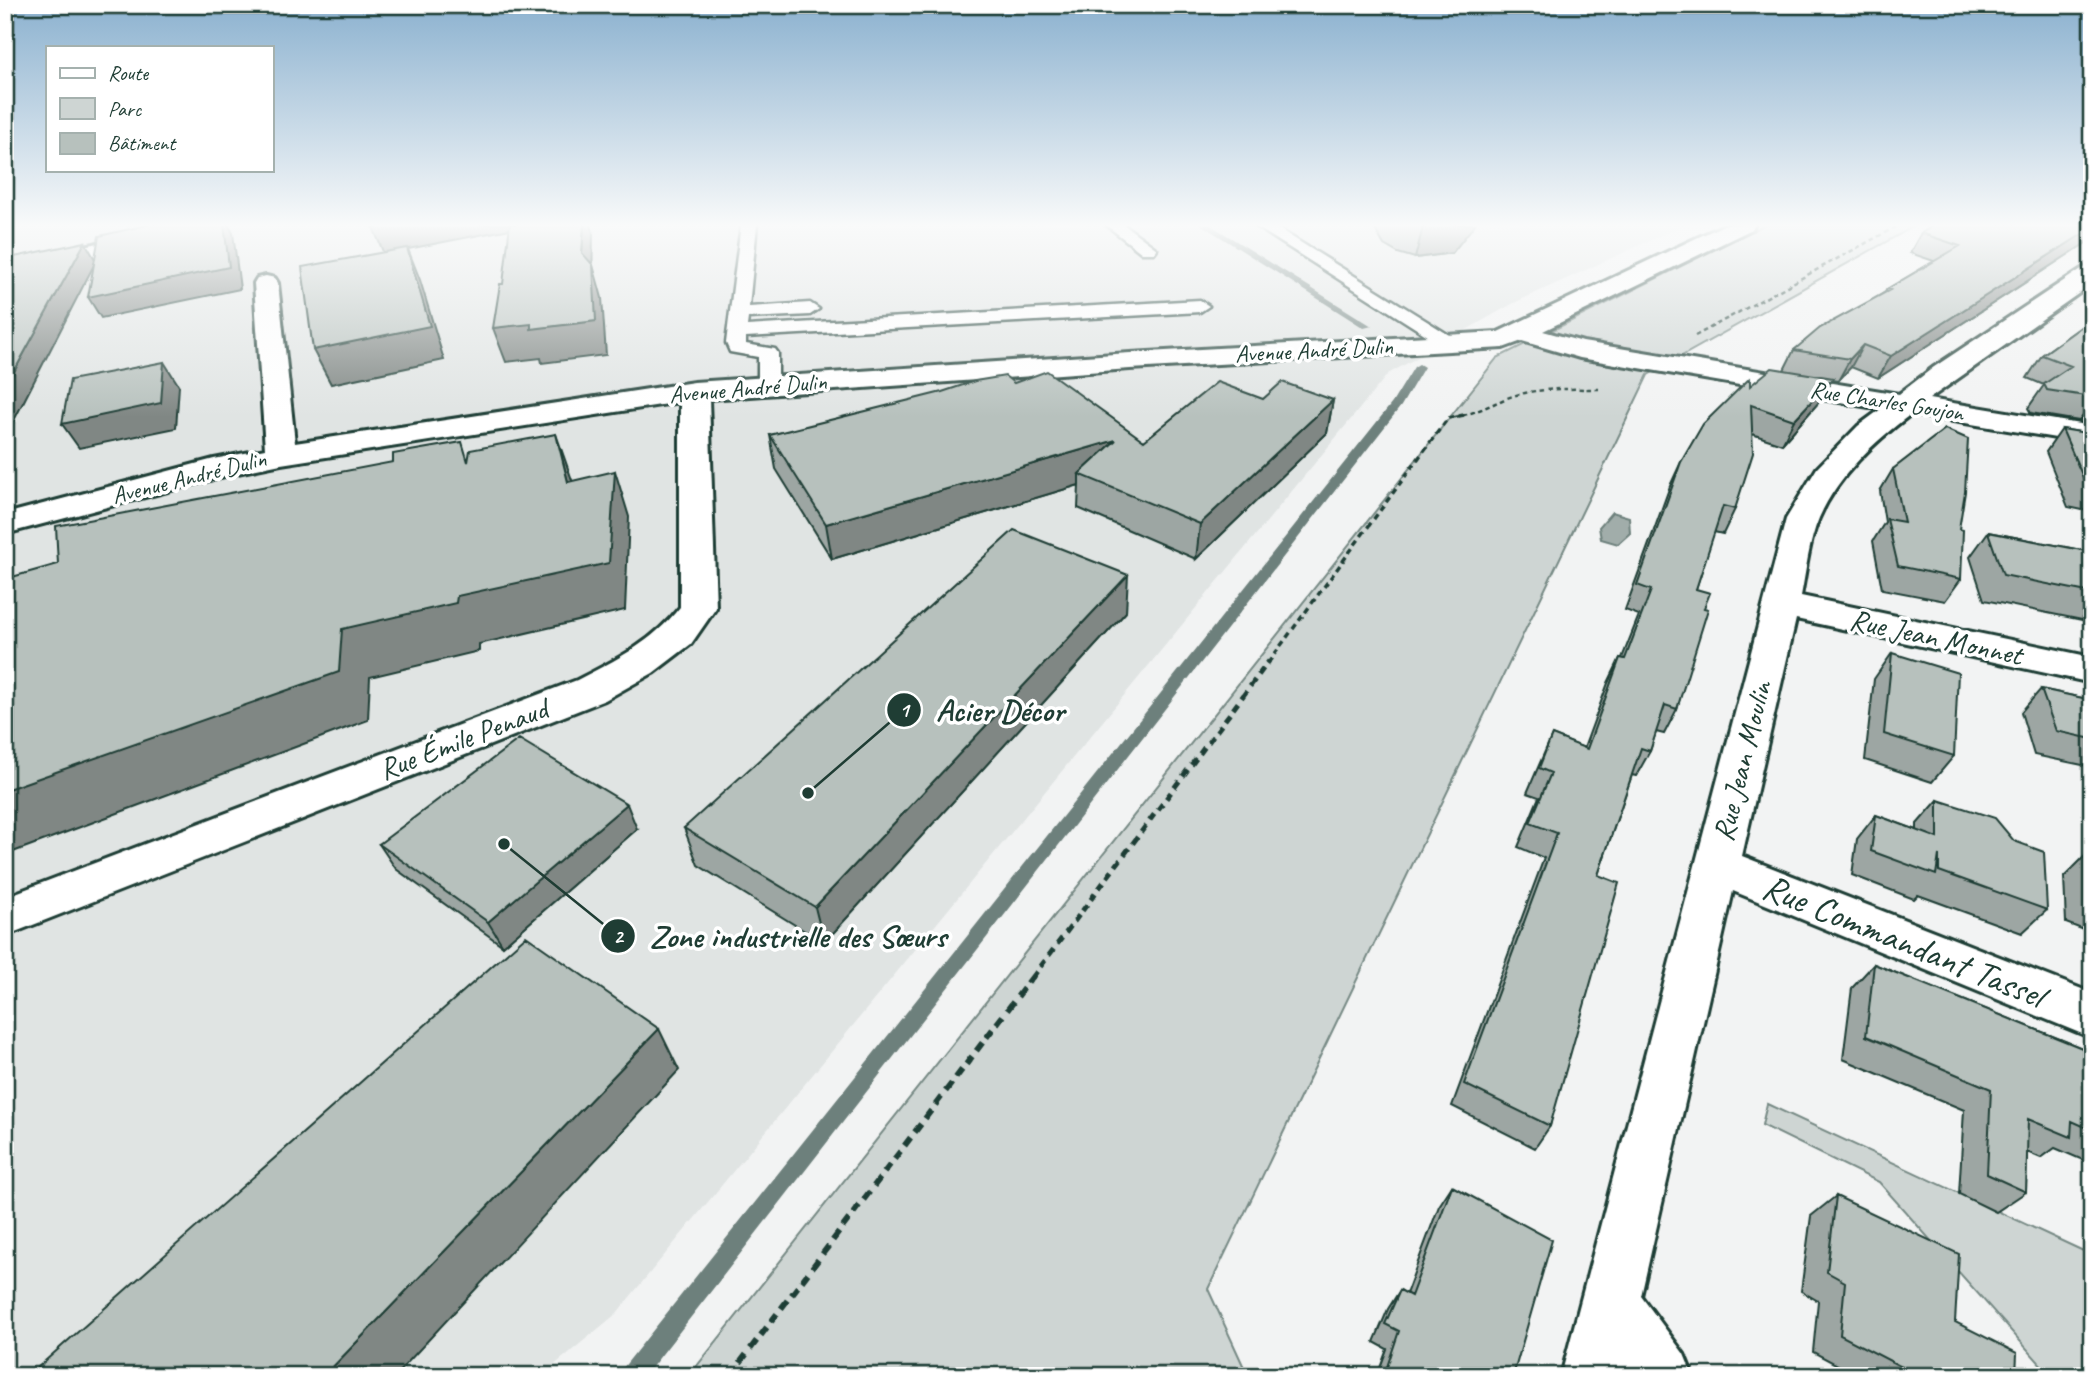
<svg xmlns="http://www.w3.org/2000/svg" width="2097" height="1381" font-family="Caveat,sans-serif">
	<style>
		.built { fill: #e0e4e3 }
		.green { fill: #ced5d3; stroke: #768984; stroke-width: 2 }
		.water { fill: #a1adaa; stroke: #6d807b; stroke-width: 2 }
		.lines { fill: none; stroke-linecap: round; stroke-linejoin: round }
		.stream { fill: #6d807b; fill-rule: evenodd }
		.lane-casing { stroke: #1f3d34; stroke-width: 5 }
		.street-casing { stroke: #1f3d34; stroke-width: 6 }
		.path-far3 { stroke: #1f3d34; stroke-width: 2.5; stroke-dasharray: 4.5 3.5; stroke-linecap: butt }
		.path-far2 { stroke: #1f3d34; stroke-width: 3.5; stroke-dasharray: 6 4.5; stroke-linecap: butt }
		.path-far1 { stroke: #1f3d34; stroke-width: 5; stroke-dasharray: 8 6; stroke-linecap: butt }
		.path { stroke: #1f3d34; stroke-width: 6; stroke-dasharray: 10 7; stroke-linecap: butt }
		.lane { fill: #fff; fill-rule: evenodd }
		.street { fill: #fff; fill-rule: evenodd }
		.wall { fill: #9da6a3; stroke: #1f3d34; stroke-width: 2 }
		.shaded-wall { fill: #808784; stroke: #1f3d34; stroke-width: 2 }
		.building { fill: #b7c1bd; stroke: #1f3d34; stroke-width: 2 }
		.labels { text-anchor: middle; stroke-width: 7; stroke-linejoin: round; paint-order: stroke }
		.far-street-label { font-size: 24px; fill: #1f3d34; stroke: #fff }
		.street-label { font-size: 30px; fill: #1f3d34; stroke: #fff }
		.near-street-label { font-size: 37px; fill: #1f3d34; stroke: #fff }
		.leader { fill: none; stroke: #1f3d34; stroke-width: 2.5 }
		.callout-dot { fill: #1f3d34; stroke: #fff; stroke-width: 2.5 }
		.mark-label { font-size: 21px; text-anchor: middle; font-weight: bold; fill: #fff }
		.callout-label { font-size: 32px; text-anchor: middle; font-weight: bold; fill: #1f3d34; stroke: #fff; stroke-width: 7; stroke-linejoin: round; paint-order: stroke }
	</style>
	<rect width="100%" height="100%" fill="#f2f3f3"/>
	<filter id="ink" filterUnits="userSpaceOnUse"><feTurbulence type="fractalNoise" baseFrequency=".0143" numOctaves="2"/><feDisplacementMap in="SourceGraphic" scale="14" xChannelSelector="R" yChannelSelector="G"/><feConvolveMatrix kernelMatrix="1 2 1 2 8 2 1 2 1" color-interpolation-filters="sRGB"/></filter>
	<g filter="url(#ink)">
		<path class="built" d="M5 224H1686L1514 303 1388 374 616 1314 541 1376H5Z"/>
		<path class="green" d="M1766 224H1918L1648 375 1208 1289 1248 1376H689L1497 358Z
			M1767 1104 2092 1255V1376H2051L1879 1182 1762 1125Z"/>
		<path class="water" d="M1612 512 1629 517 1630 533 1618 544 1601 539 1599 527Z"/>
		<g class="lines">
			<path class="stream" d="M1200 224H1209L1372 326 1364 328Z
				M1419 364 1424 367 1401 406 645 1376H620L623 1368 1392 403 1414 367Z"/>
			<g class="lane-casing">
				<path id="lane" d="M741 224H757L749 307 810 303 819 309 810 315 748 318 747 326 1200 300 1209 306 1200 312 746 337V344L775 349 778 353V386L775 390H761L758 386V357L730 352 726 343Z
					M1105 224H1123L1157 249 1154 253H1142Z
					M1252 224H1271L1462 343 1459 347H1445Z"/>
			</g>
			<g class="street-casing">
				<path id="street" d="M164 224H199L196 229 98 258 5 275V261L94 244Z
					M1726 224H1755L1752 229 1543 331 1583 342 1899 394 1934 367 2083 268 2092 266V284L1929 399 2092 426V444L1911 414C1874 442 1838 475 1819 518 1809 541 1806 571 1801 596L2092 657V683L1796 619 1742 856 2092 993V1038L1733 891 1641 1296 1684 1354 1693 1376H1625L1623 1373V1376H1561L1786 519 1817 468 1858 426 1881 409 1580 358 1522 341 1503 348 1130 369 709 399 716 608 691 644 653 673 605 700 5 936V897L577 680C616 660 653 642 680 607V402L281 464 228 475 5 534V514L214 459 265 449 254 283 257 278 266 276 275 278 278 283 295 443 694 382 1130 353 1498 332Z"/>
			</g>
			<path class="path-far3" d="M1695 336 1901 224
				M1455 417C1476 413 1488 406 1507 398 1537 387 1569 389 1601 389"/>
			<path class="path-far2" d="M1268 663 1448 418 1464 415"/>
			<path class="path-far1" d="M1032 978 1269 661"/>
			<path class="path" d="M730 1376 1033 976"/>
			<use href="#lane" class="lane"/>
			<use href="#street" class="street"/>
		</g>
		<path class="wall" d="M1372 224H1475L1452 253 1415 258 1398 253 1384 245Z
			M2092 224V239L1878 378 1851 367 1838 381 1831 380 1820 401 1782 444 1752 434 1735 509 1723 534 1714 532 1696 589 1704 608 1677 709 1664 734 1656 732 1650 751 1636 776 1632 775 1598 875 1550 1126 1535 1148 1452 1106 1544 858 1518 847 1539 797 1527 793 1552 735 1584 748 1608 683 1620 658H1622L1639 615 1625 610 1670 486 1681 462 1750 386 1784 370 1794 350 1885 292 1887 289 1934 261 1910 253 1921 233Z
			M2092 319V411L2079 421 2031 413 2028 408 2044 385 2027 378 2042 355Z
			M1014 383 1144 441 1263 399 1333 400 1327 433 1196 559 1078 508 1079 485 832 559 776 469 770 435Z
			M2062 429 2092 434V512L2068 507 2046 452Z
			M1893 469 1959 529 1961 579 1945 601 1882 589 1873 541 1885 522 1880 491Z
			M1988 532 2092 552V622L1984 600 1970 557Z
			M1126 612 824 943 698 865 684 828Z
			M1892 653 1954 756 1932 782 1865 760 1874 679Z
			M2041 689 2092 700V767L2034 755 2021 712Z
			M1938 800 2047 910 2022 933 1918 895 1914 899 1852 875 1857 839 1876 815 1917 830V824Z
			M637 829 503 946 396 869 379 844Z
			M2089 852 2092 853V933L2066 923 2064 877Z
			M1874 964 2092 1052V1164L2055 1148 2041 1158 2027 1152 2026 1192 1996 1212 1959 1194 1964 1110 1843 1059 1852 988Z
			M1452 1186 1513 1376H1377L1387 1349 1374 1342 1388 1309 1400 1290 1406 1294 1439 1206Z
			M1836 1196 1955 1322 2016 1376H1858L1813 1352 1818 1301 1801 1291 1811 1216Z"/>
		<path class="shaded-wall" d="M224 224H228L233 233 240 289 101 318 88 297Z
			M393 224H519L520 227 408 249 420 280 444 360 331 384 313 350 384 254 373 227Z
			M584 224H591L593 233 592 285 582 253Z
			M1443 224H1475L1452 253 1415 258 1423 227Z
			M2092 228V239L1878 378 1891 356Z
			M85 242 96 261 10 428 5 429V388Z
			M593 265 602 298 606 355 542 363 541 358 506 362 493 328Z
			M1863 345 1851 367 1838 381 1850 359Z
			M164 362 179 386 176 428 79 448 62 424Z
			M1833 378 1820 401 1782 444 1794 420Z
			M1333 400 1327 433 1196 559 1200 524Z
			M2092 404V411L2079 421Z
			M556 434 572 480 584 528 568 482Z
			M1116 440 1079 474V485L832 559 826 524Z
			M615 471 629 517 625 610 479 644V651L370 677 368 720 5 855V790L342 629 457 596Z
			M1128 575 1126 612 824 943 815 907Z
			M627 804 637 829 503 946 488 922Z
			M659 1029 679 1070 395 1376H324Z"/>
		<path class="building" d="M151 224H224L229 267 88 297 99 236Z
			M373 224H393L373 227Z
			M510 224H584L582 253 593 265 596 321 531 329V324L493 328 500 284H503Z
			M1413 224H1443L1423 227Z
			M1937 224H2092V228L1891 356 1863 345 1850 359 1794 350 1820 328 1890 290 1887 289 1960 246 1921 233Z
			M85 242 5 388V259Z
			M407 248 430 326 313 350 302 267Z
			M2092 319V397L2047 390 2044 384 2071 366 2042 355Z
			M164 362 161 403 62 424 70 380Z
			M1772 368 1833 378 1794 420 1751 405 1753 453 1735 509 1723 506 1696 589 1710 593 1704 608 1708 609 1677 709 1665 705 1650 751 1641 748 1598 875 1619 883 1550 1126 1464 1084 1557 833 1530 823 1551 773 1539 768 1552 735 1587 749 1620 658 1625 659 1651 590 1637 585 1681 462 1703 424 1750 378V386Z
			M1047 371 1144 441 1217 382 1263 399 1282 382 1333 400 1200 524 1079 474 1116 440 826 524 770 435 942 392 975 381 1005 376 1014 383Z
			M1945 429 1968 439 1965 492 1959 529 1963 530 1961 579 1898 566 1887 519 1904 522 1893 469Z
			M2062 429 2092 434V485L2086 484Z
			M556 434 568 482 615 471 609 563 457 596 456 603 342 629 339 672 5 790V579L58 564 56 526 393 462V454L462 442 468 462 470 450Z
			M1014 530 1128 575 815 907 684 828Z
			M1988 532 2092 552V593L2003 575Z
			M1892 653 1958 673 1954 756 1884 734Z
			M2041 689 2092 700V739L2056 731Z
			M519 739 627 804 488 922 379 844Z
			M1938 800 1995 818 2014 841 2044 852 2047 910 1939 871V855L1936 875 1871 851 1876 815 1938 838Z
			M2089 852 2092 853V891Z
			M526 936 659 1029 324 1376H28Z
			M1874 964 2092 1052V1130L2072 1121 2071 1137 2028 1119 2026 1192 1987 1174 1991 1089 1866 1036Z
			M1452 1186 1552 1240 1513 1376H1384L1399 1331 1385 1324 1400 1290 1411 1296Z
			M1836 1196 1959 1254 1955 1322 2017 1353 2016 1376H1919L1840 1335 1845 1282 1827 1272Z
			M2092 1361V1376H2063Z"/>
	</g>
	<linearGradient id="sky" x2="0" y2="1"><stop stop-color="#8bb1cf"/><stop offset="0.54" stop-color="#f9fafa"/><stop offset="1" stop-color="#f9fafa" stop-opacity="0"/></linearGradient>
	<rect width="2097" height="417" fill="url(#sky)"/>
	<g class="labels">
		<g class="far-street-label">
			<text transform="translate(1314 350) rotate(-3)" y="8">Avenue André Dulin</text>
			<text transform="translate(748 388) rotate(-5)" y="8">Avenue André Dulin</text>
			<text transform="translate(1887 401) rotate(9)" y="8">Rue Charles Goujon</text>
			<text transform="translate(189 477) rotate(-14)" y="8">Avenue André Dulin</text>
		</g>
		<g class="street-label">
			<text transform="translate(1936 637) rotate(12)" y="10">Rue Jean Monnet</text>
			<text transform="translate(463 739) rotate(-21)" y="10">Rue Émile Penaud</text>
			<text transform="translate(1742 761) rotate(-76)" y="10">Rue Jean Moulin</text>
		</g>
		<g class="near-street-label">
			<text transform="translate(1904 940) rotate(22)" y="13">Rue Commandant Tassel</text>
		</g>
	</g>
	<path class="leader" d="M808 793L904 710M504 844L618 936"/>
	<g class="callout-dot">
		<circle cx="808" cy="793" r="7"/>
		<circle cx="504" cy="844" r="7"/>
		<circle cx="904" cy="710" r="18"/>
		<circle cx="618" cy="936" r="18"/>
	</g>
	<g class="mark-label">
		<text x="904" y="717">1</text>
		<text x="618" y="943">2</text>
	</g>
	<g class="callout-label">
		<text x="1000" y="721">Acier Décor</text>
		<text x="798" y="947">Zone industrielle des Sœurs</text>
	</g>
	<rect width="2097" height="1381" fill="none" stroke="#fff" stroke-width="28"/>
	<rect x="14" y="14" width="2069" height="1353" fill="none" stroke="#1f3d34" stroke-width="2.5" filter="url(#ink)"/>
	<rect x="46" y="46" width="228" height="126" fill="#ffffff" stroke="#a5b1ae" stroke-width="2"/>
	<rect x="60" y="68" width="35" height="10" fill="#ffffff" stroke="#a5b1ae" stroke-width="2"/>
	<text x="108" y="80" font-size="21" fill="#1f3d34">Route</text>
	<rect x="60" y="98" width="35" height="21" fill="#ced5d3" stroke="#a5b1ae" stroke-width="2"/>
	<text x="108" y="116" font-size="21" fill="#1f3d34">Parc</text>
	<rect x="60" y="133" width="35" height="21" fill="#b7c1bd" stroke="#a5b1ae" stroke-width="2"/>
	<text x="108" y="150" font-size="21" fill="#1f3d34">Bâtiment</text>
</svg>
